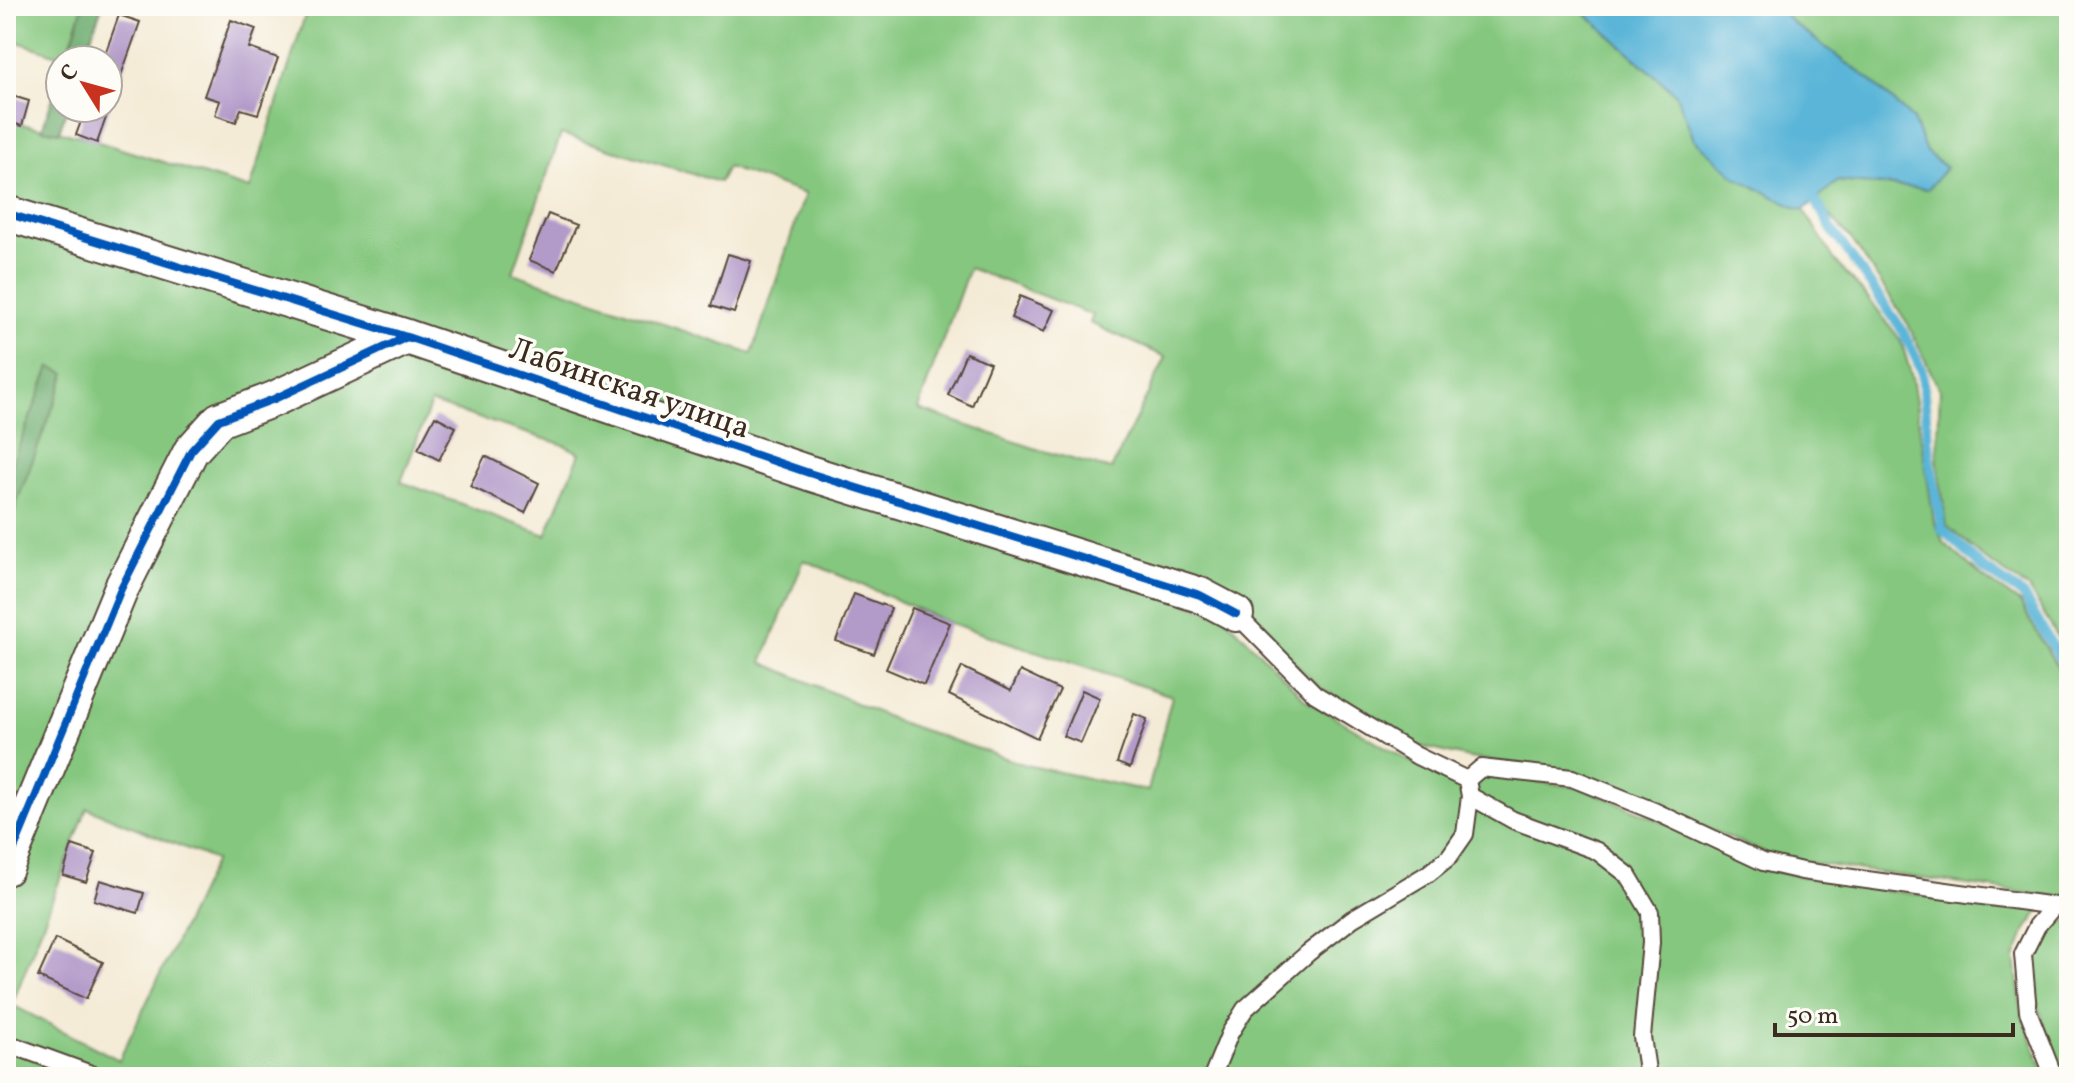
<svg xmlns="http://www.w3.org/2000/svg" width="2075" height="1083" font-family="Vollkorn,serif">
	<style>
		.green { fill: #85c77f; stroke: #60784e; stroke-width: 2; fill-rule: evenodd }
		.forest { fill: #6cac6e; stroke: #546b46; stroke-width: 2 }
		.water { fill: #5ab5d8; stroke: #4a707b; stroke-width: 2 }
		.lines { fill: none; stroke-linecap: round; stroke-linejoin: round }
		.stream { stroke: #5ab5d8; stroke-width: 10 }
		.building { fill: #b29ac9 }
		.service-casing { stroke: #57473a; stroke-width: 20 }
		.minor-casing { stroke: #57473a; stroke-width: 38 }
		.service { stroke: #fff; stroke-width: 16 }
		.minor { stroke: #fff; stroke-width: 34 }
		.cycleway-casing { stroke: #fdfcf7; stroke-width: 13 }
		.cycleway { stroke: #0057b8; stroke-width: 8 }
		.labels { text-anchor: middle; stroke-width: 7; stroke-linejoin: round; paint-order: stroke }
		.street-label { font-size: 32px; fill: #3b2a1e; stroke: #fdfcf7 }
	</style>
	<rect width="100%" height="100%" fill="#fdfcf7"/>
	<filter id="ink" filterUnits="userSpaceOnUse"><feTurbulence type="fractalNoise" baseFrequency=".0125" numOctaves="2"/><feDisplacementMap in="SourceGraphic" scale="16" xChannelSelector="R" yChannelSelector="G"/><feConvolveMatrix kernelMatrix="1 2 1 2 8 2 1 2 1" color-interpolation-filters="sRGB"/></filter>
	<filter id="wash" filterUnits="userSpaceOnUse"><feTurbulence type="fractalNoise" baseFrequency=".006" numOctaves="4" result="noise"/><feDisplacementMap in="SourceGraphic" scale="32" xChannelSelector="R" yChannelSelector="G"/><feGaussianBlur stdDeviation="1.8" result="paint"/><feColorMatrix in="noise" values="0 0 0 0 0 0 0 0 0 0 0 0 0 0 0 0 0 1.4 0 .05"/><feComposite in="paint" operator="in"/></filter>
	<g filter="url(#wash)">
		<rect width="100%" height="100%" fill="#f4ebd6"/>
		<path class="green" d="M8 6H83L66 58 6 38Z
			M308 6H1577L1676 94 1694 139 1796 208 1804 210 1834 259 1877 309 1901 341 1912 377 1934 522 1945 544 1984 578 2020 603 2069 687V899L1776 858 1577 772 1469 758 1415 745 1319 687 1245 613 6 200V121L76 135 250 189ZM561 134 719 182 727 167 805 194 752 354 513 273ZM969 268 1093 315 1090 323 1166 357 1111 470 1040 450 918 409Z
			M1776 6H2069V656L2028 588 1987 561 1947 526 1937 461 1940 391 1908 324 1852 240 1816 201 1837 181 1928 189 1945 167 1926 152 1913 120 1871 81 1794 24Z
			M6 218 385 340 213 417 6 853V541L18 499 65 373 50 368 6 479Z
			M421 351 1224 616 1306 700 1418 766 1477 794 1475 783 1484 774 1582 788 1661 821 1759 869 1882 890 2040 910 2027 928 2015 958 2022 1015 2046 1077H6V881L138 568 225 424 368 362ZM431 403 564 445 580 453 546 535 401 482ZM804 560 950 623 1172 696 1148 791 1026 765 899 722 762 662ZM87 808 215 860 119 1060 12 1005Z
			M2059 921H2069V1077H2064C2053 1047 2025 986 2033 956 2037 940 2048 931 2059 921Z"/>
		<path class="forest" d="M83 6H102L83 60H66Z
			M60 77V108H67L59 132 42 129Z
			M50 367 66 373 18 499 6 541V479Z"/>
		<path class="water" d="M1577 6H1776L1794 24 1871 81 1913 120 1926 152 1946 168 1928 189 1838 181 1804 210 1796 208 1737 178 1694 139 1676 94Z"/>
		<g class="lines">
			<path class="stream" d="M1816 201 1830 227 1903 331 1922 371 1930 462 1942 529 1983 568 2022 594 2069 674"/>
		</g>
		<g id="blocks">
			<path class="building" d="M119 15 140 22 97 143 76 135 86 108H108V60H103Z
				M231 20 256 29 249 48 278 58 258 114 241 109 236 122 215 115 220 101 204 96Z
				M6 94 29 101 22 126 6 121Z
				M548 214 576 225 556 271 529 260Z
				M728 254 751 261 734 313 711 306Z
				M1020 296 1054 310 1044 332 1011 318Z
				M966 353 990 363 972 406 948 395Z
				M435 416 456 427 439 460 418 449Z
				M485 456 539 483 525 513 470 486Z
				M854 594 891 608 874 654 836 641Z
				M912 608 950 623 924 685 886 669Z
				M962 667 1011 691 1020 671 1060 690 1037 738 949 695Z
				M1082 690 1100 698 1081 743 1063 736Z
				M1134 714 1147 719 1130 768 1117 763Z
				M72 845 96 853 86 882 63 875Z
				M100 880 144 893 138 913 94 900Z
				M55 939 103 962 86 999 38 977Z"/>
		</g>
	</g>
	<g filter="url(#ink)">
		<use href="#blocks" fill-opacity="0" stroke="#57473a" stroke-width="2"/>
		<g class="lines">
			<g class="service-casing">
				<path id="service" d="M1236 614 1315 694 1417 756 1467 780
					M1470 796 1513 820 1597 851 1628 875 1650 912 1651 943 1642 1037 1648 1077
					M2053 907 2037 926 2023 954 2028 1011 2054 1077
					M6 1043 99 1077
					M1212 1077 1230 1033 1245 1009 1308 953 1352 919 1429 873 1449 857 1465 834 1470 796 1467 780 1481 768 1572 778 1654 811 1763 862 1802 871 2069 908"/>
			</g>
			<g class="minor-casing">
				<path id="minor" d="M6 213 407 337 809 473 1200 595 1236 614
					M6 868 121 589 191 451 219 420 274 399 407 337"/>
			</g>
			<use href="#service" class="service"/>
			<use href="#minor" class="minor"/>
			<g class="cycleway-casing">
				<path id="cycleway" d="M6 213 407 337 809 473 1200 595 1236 614
					M6 868 121 589 191 451 219 420 274 399 407 337"/>
			</g>
			<use href="#cycleway" class="cycleway"/>
		</g>
	</g>
	<g class="labels">
		<g class="street-label">
			<text transform="translate(630 387) rotate(19)" y="11">Лабинская улица</text>
		</g>
	</g>
	<rect width="2075" height="1083" fill="none" stroke="#fdfcf7" stroke-width="32"/>
	<g transform="translate(84 84) rotate(307)"><circle r="38" fill="#fdfcf7" stroke="#afa8a0" stroke-width="2"/>
	<path d="M0-6L14 30L0 20L-14 30Z" fill="#c8321e"/>
	<text y="-12" font-size="22" font-weight="bold" text-anchor="middle" fill="#3b2a1e">С</text>
	</g>
	<path d="M1775 1023v12h238v-12" fill="none" stroke="#3b2a1e" stroke-width="4"/>
	<text x="1787" y="1023" font-size="24" fill="#3b2a1e" stroke="#fdfcf7" stroke-width="6" paint-order="stroke">50 m</text>
</svg>
